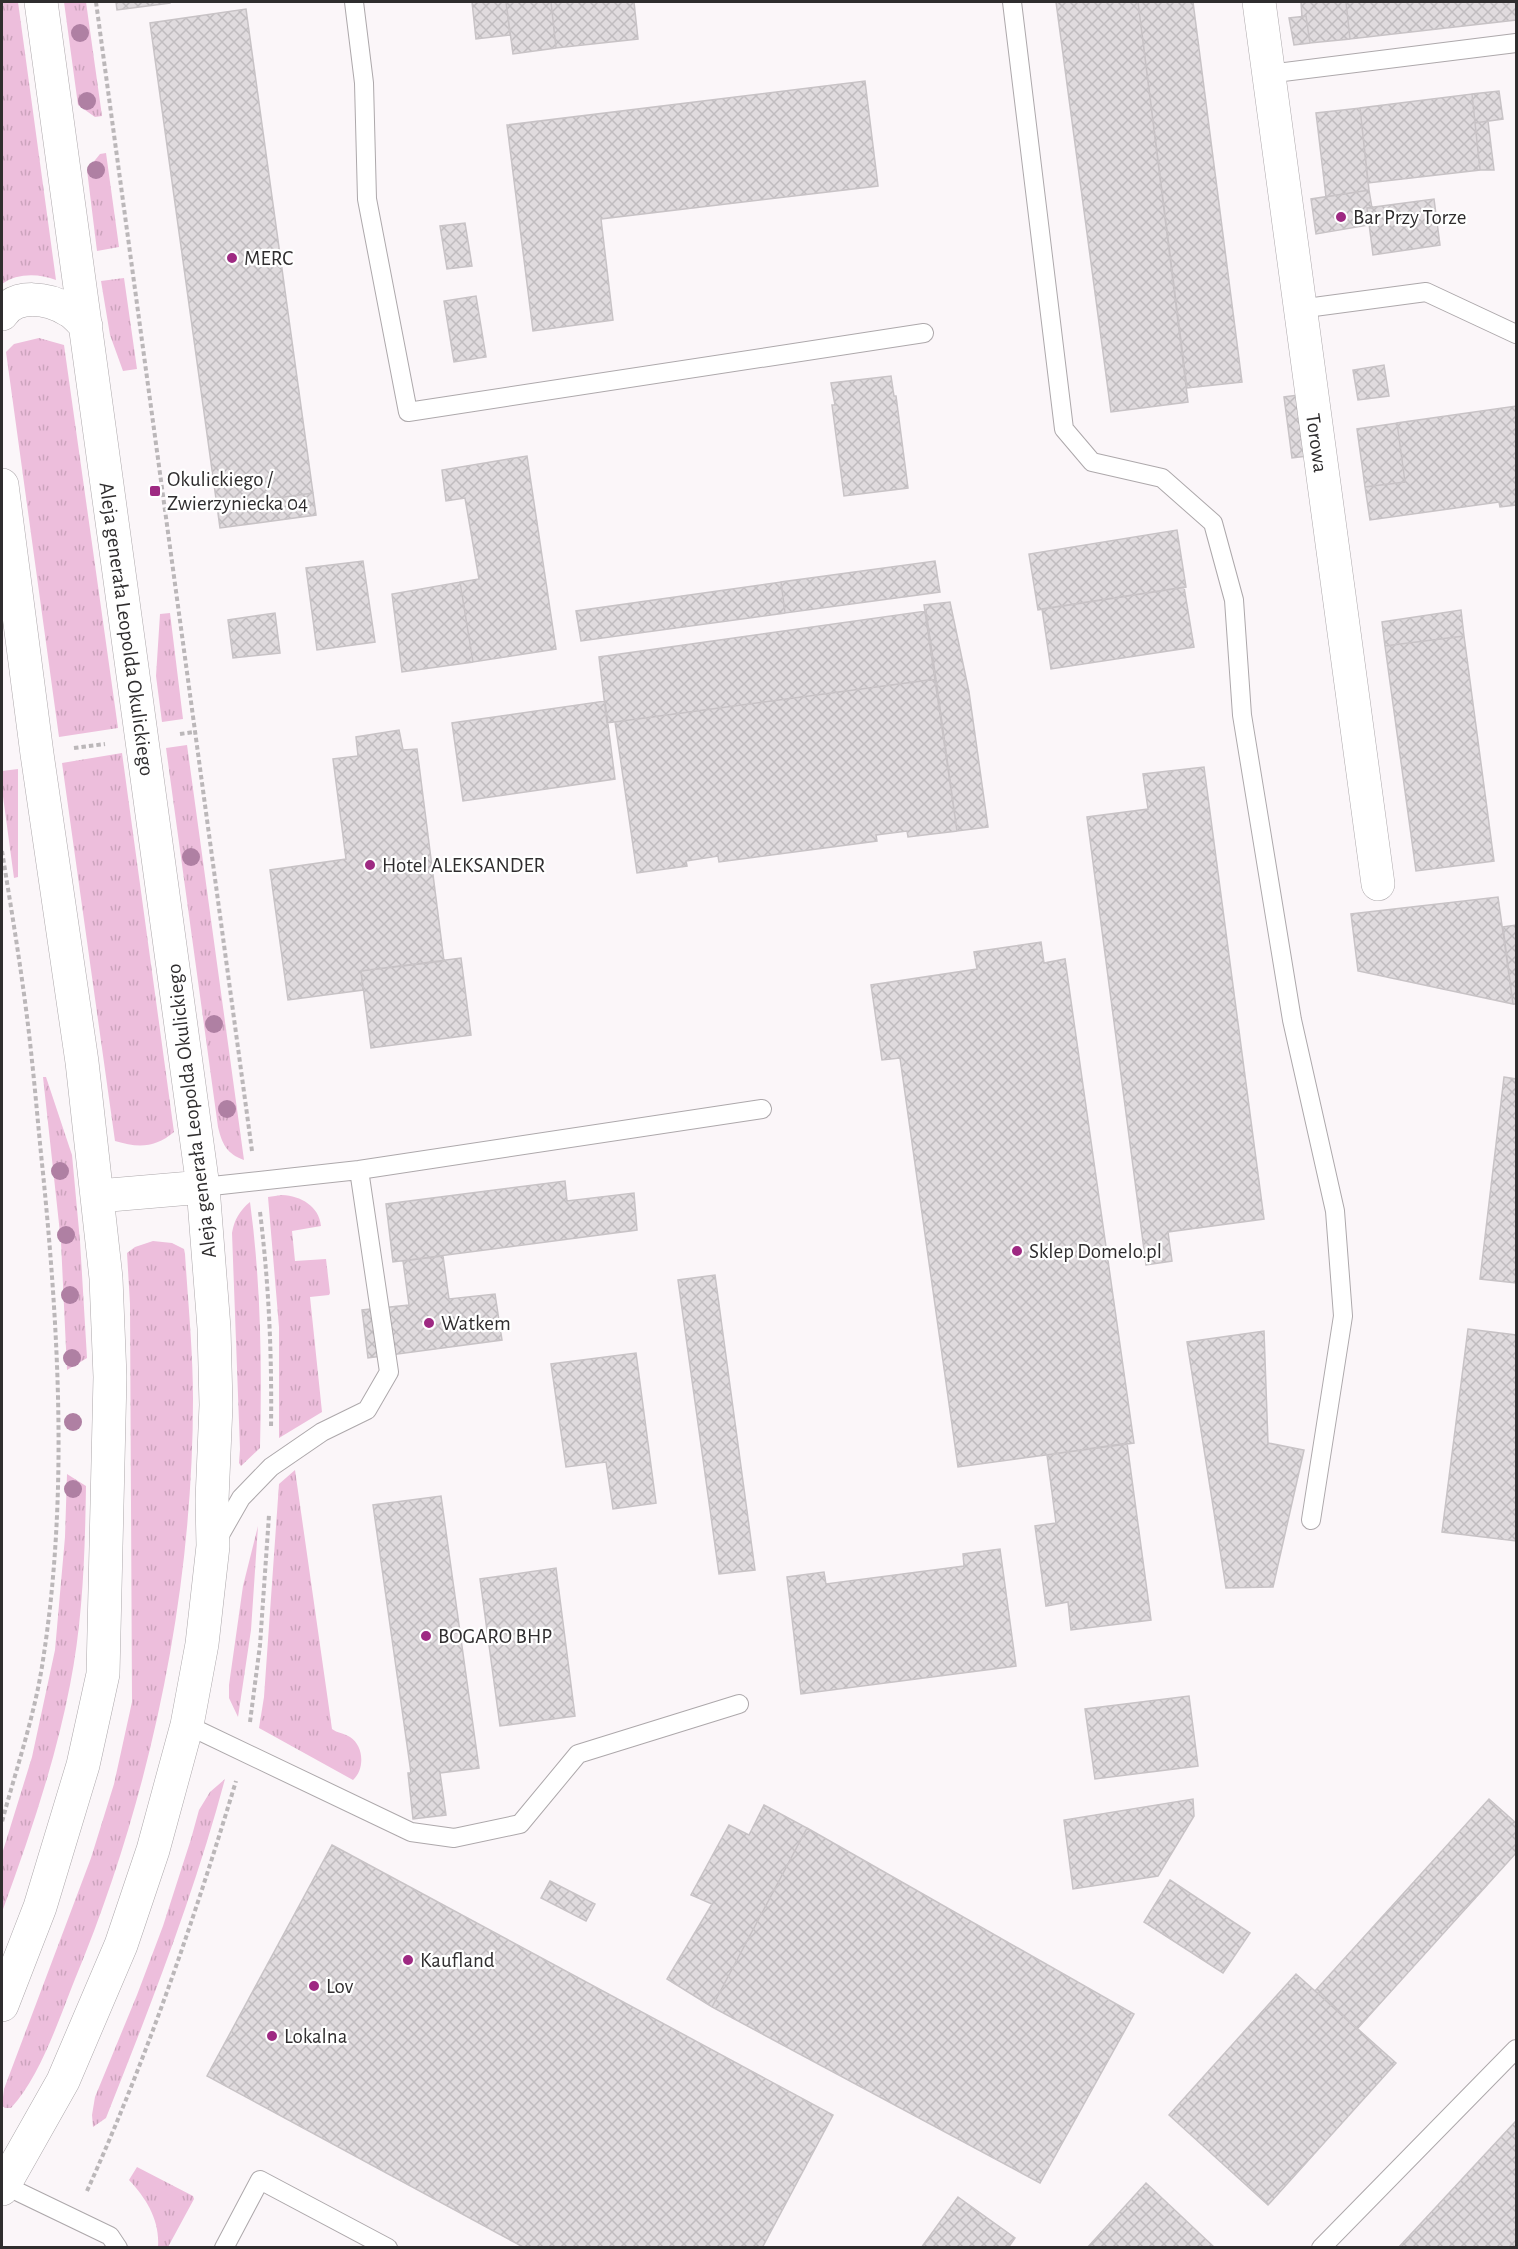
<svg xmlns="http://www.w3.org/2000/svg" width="1518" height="2249" font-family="'Alegreya Sans',sans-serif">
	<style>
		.grass { fill: url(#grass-tufts) }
		.building { fill: url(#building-cross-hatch); stroke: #c8c3c6; stroke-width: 1.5 }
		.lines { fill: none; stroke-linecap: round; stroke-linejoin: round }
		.service-casing { stroke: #ada8ab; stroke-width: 20 }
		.minor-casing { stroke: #ada8ab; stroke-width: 34 }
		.secondary-casing { stroke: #ada8ab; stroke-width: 34 }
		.path { stroke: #bbb7b9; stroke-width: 4; stroke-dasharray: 4.5 3; stroke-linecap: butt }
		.service { stroke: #fff; stroke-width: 18 }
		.minor { stroke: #fff; stroke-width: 33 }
		.secondary { stroke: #fff; stroke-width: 33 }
		.tree { fill: #af80a3 }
		.poi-dot { fill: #9e2982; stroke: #fff; stroke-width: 2 }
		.labels { text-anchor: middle; stroke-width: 4.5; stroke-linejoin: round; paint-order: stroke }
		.poi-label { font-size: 21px; fill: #2f2d2e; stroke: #fff; text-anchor: start }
		.street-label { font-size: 21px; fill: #2f2d2e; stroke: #fff }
	</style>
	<defs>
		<pattern id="grass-tufts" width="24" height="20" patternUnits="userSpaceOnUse" patternTransform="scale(1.5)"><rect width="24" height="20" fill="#edbedc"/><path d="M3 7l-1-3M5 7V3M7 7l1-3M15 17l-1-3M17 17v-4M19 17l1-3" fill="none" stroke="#cca4bd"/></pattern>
		<pattern id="building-cross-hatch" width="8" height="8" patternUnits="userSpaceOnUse" patternTransform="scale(1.5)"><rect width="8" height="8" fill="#e0dbde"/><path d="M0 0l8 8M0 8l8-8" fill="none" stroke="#c0bcbf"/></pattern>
	</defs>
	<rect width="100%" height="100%" fill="#fbf6f9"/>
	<path class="grass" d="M2 2H18L56 280C38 273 17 273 2 284Z
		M64 2H86L102 116 95 117 78 105Z
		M106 153 119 247 97 251 87 170 100 154Z
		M124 278 137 369 123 371 110 335 101 281Z
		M39 338 64 345 118 728 59 737 6 352 14 344Z
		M170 613 183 719 162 722 156 676 160 614Z
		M187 745 244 1160C227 1154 222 1144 218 1127L166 748Z
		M122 753 174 1132C155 1148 138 1148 115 1141L62 763Z
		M18 769V877L14 878 2 789V771Z
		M43 1077H46L72 1155 80 1241 87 1358 67 1370 61 1242Z
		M282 1195C301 1196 319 1206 321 1226L292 1231 295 1261 326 1259 330 1293 329 1295 310 1297 322 1412 279 1438V1327L268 1197Z
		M250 1202C261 1283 262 1366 260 1448L241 1466 239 1463 240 1449 232 1233C234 1220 240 1210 250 1202Z
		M153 1241 172 1243 184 1249 185 1254C188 1302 193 1351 193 1399 193 1594 150 1799 75 1979 59 2019 40 2077 11 2108H5L2 2105 4 2089 91 1858 114 1784 132 1702 130 1304 127 1253 135 1247Z
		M295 1470 332 1729C337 1733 344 1733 350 1737 364 1746 365 1769 353 1780L259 1728 264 1697 279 1484Z
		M67 1474 86 1486C85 1552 83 1620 70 1685 55 1763 29 1838 2 1912V1854L32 1757 55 1650 65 1537Z
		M258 1526 251 1630 238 1717 229 1698V1685L243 1586Z
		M225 1779C194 1895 150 2007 106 2118L93 2127 92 2115 95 2097 137 1995 163 1926 191 1839 199 1810 210 1792Z
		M137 2167 193 2196 194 2199 168 2247H158C160 2221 147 2199 129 2180Z"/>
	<path class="building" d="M116 2H170V3L117 10Z
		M472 2H506L510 35 476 39Z
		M506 2H551L556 48 513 54Z
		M551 2H634L638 39 556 48Z
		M1056 2H1138L1188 402 1111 412Z
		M1138 2H1193L1242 382 1187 388Z
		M1301 2H1346L1350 39 1310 43 1306 16 1302 17Z
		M1346 2H1516V20L1350 39Z
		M246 9 313 493 217 506 150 23Z
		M1306 16 1310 43 1294 45 1289 18Z
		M865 81 878 186 601 219 613 320 533 331 507 125Z
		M1499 91 1503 119 1475 123 1472 94Z
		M1472 94 1480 170 1368 183 1360 108Z
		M1360 108 1369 190 1326 197 1316 113Z
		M1488 121 1494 170H1480L1475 123Z
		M1369 190 1372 208H1367L1369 225 1316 234 1311 199Z
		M1434 199 1440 245 1373 255 1367 208Z
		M465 223 472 266 447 269 440 226Z
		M476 296 486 357 454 362 444 301Z
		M1384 365 1389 396 1358 400 1353 370Z
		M891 376 894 396H896L908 488 844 496 832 405H835L831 383Z
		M1298 395 1307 456 1292 458 1284 397Z
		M1516 406V505L1500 507 1499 502 1370 520 1365 487 1405 482 1397 423Z
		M1397 423 1405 482 1365 487 1357 429Z
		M527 456 556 649 473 662 460 582 479 579 465 498 446 501 442 470Z
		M313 493 316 515 220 528 217 506Z
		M1177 530 1186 587 1038 610 1029 554Z
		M363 561 375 642 317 650 306 568Z
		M935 561 940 592 785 613 781 582Z
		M460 582 473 662 402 672 392 594Z
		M781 582 785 613 581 641 576 611Z
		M1184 587 1194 647 1051 669 1042 609Z
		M950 602 969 692 988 827 957 831 924 605Z
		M1461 610 1464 636 1385 646 1382 622Z
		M926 611 936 679 607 723 599 657Z
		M275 613 280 653 233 658 228 620Z
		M1464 636 1494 861 1416 871 1385 646Z
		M936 679 957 831 908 837 907 831 876 835 877 841 719 862 718 856 686 861 687 866 637 873 615 722Z
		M605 701 615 779 463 801 452 723Z
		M399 730 403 750 417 749 444 961 361 971 363 990 288 1000 270 870 346 859 333 759 358 756 356 737Z
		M1204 767 1264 1219 1168 1232 1172 1261 1146 1265 1087 817 1148 809 1143 774Z
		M1498 897 1513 1004 1358 971 1351 914Z
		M1516 925V1004H1513L1503 927Z
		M1041 942 1044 963 1065 959 1134 1443 958 1467 900 1058 882 1060 871 985 977 969 974 952Z
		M461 958 471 1035 371 1048 361 971Z
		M1504 1077 1516 1079V1283L1480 1279Z
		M565 1181 567 1201 634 1193 637 1230 393 1262 386 1204Z
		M443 1256 449 1299 495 1294 502 1340 368 1358 362 1310 409 1305 403 1261Z
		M715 1275 755 1570 719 1574 678 1280Z
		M1468 1329 1516 1335V1541L1442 1532Z
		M1264 1331 1268 1443 1304 1450 1273 1587 1226 1588 1187 1342Z
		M636 1353 656 1503 613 1509 606 1462 566 1467 551 1364Z
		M1127 1443 1151 1620 1071 1630 1068 1602 1046 1606 1035 1526 1056 1523 1047 1455Z
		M441 1496 479 1768 440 1773 446 1815 413 1819 408 1773H411L373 1505Z
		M1000 1549 1016 1666 801 1694 787 1577 824 1572 826 1584 964 1566 963 1554Z
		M556 1568 575 1716 500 1726 480 1579Z
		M1189 1696 1198 1766 1095 1779 1085 1709Z
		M1193 1799 1194 1816 1158 1876 1073 1889 1064 1820Z
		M1489 1799 1516 1823V1853L1357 2029 1315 1991Z
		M764 1805 807 1828 712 2007 667 1979 712 1904 691 1895 729 1825 749 1835Z
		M807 1828 1134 2014 1040 2183 712 2007Z
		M332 1845 833 2115 762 2248H525L207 2076Z
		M1170 1880 1250 1933 1223 1973 1144 1922Z
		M550 1881 595 1904 586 1921 541 1898Z
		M1296 1974 1396 2063 1268 2205 1169 2115Z
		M1516 2121V2248H1398Z
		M1146 2183 1215 2248H1087Z
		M958 2197 1015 2238 1008 2248H921Z"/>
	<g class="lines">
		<g class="service-casing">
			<path id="service" d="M354 2 364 83 367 199 408 412 924 333
				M1012 2 1064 429 1092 462 1162 478 1213 523 1234 600 1242 715 1292 1020 1335 1211 1343 1316 1311 1520
				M1268 74 1516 43
				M1299 309 1426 292 1516 334
				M203 1187 359 1170 762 1109
				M217 1540 241 1498 271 1467 322 1432 367 1410 389 1372 359 1170
				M187 1725 411 1832 454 1838 520 1824 578 1754 739 1704
				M4 2185 110 2236 118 2248
				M224 2248 260 2180 388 2248
				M1321 2248 1516 2049"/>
		</g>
		<g class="minor-casing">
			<path id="minor" d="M1259 2 1378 884"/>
		</g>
		<g class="secondary-casing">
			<path id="secondary" d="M2 314C16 293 48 298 68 310 75 313 81 321 86 326
				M2 485 37 754 82 1062 106 1278 110 1377 103 1674 83 1765 40 1907 2 2005
				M98 1196 203 1187
				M2 2189 63 2081 121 1945 153 1850 187 1725 202 1644 213 1546 212 1500 216 1405 214 1328 203 1187 41 2"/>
		</g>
		<path class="path" d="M96 2 252 1151
			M180 734 194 732
			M74 748 105 744
			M2 851C13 920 25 991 32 1061 36 1098 39 1136 43 1173 59 1335 68 1499 43 1660 35 1715 16 1769 2 1822
			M260 1212C269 1285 272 1356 271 1429
			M250 1722 260 1645 269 1515
			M87 2191C147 2058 194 1920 236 1781"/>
		<use href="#service" class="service"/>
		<use href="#minor" class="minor"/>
		<use href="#secondary" class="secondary"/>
	</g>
	<g class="tree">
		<circle cx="80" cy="33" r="9"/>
		<circle cx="87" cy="101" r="9"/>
		<circle cx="96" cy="170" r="9"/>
		<circle cx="191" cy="857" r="9"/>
		<circle cx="214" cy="1024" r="9"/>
		<circle cx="227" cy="1109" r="9"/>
		<circle cx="60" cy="1171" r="9"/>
		<circle cx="66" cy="1235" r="9"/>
		<circle cx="70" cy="1295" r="9"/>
		<circle cx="72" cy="1358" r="9"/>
		<circle cx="73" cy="1422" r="9"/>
		<circle cx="73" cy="1489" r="9"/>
	</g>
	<g class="poi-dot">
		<circle cx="1341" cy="217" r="6"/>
		<circle cx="232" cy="258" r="6"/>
		<rect x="149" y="485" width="12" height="12" rx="3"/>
		<circle cx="370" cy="865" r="6"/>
		<circle cx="1017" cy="1251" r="6"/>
		<circle cx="429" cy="1323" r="6"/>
		<circle cx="426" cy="1636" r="6"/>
		<circle cx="408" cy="1960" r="6"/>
		<circle cx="314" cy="1986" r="6"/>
		<circle cx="272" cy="2036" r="6"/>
	</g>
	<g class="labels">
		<g class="poi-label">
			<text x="1353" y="224">Bar Przy Torze</text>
			<text x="244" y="265">MERC</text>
			<text x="167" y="486">Okulickiego /<tspan x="167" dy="24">Zwierzyniecka 04</tspan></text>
			<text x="382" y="872">Hotel ALEKSANDER</text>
			<text x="1029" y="1258">Sklep Domelo.pl</text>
			<text x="441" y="1330">Watkem</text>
			<text x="438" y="1643">BOGARO BHP</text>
			<text x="420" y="1967">Kaufland</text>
			<text x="326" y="1993">Lov</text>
			<text x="284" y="2043">Lokalna</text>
		</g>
		<g class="street-label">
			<text transform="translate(1317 443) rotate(82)" y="7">Torowa</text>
			<text transform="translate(127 629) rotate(82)" y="7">Aleja generała Leopolda Okulickiego</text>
			<text transform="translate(191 1111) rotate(-97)" y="7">Aleja generała Leopolda Okulickiego</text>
		</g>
	</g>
	<rect width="1518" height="2249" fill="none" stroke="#2f2d2e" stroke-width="6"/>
</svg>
